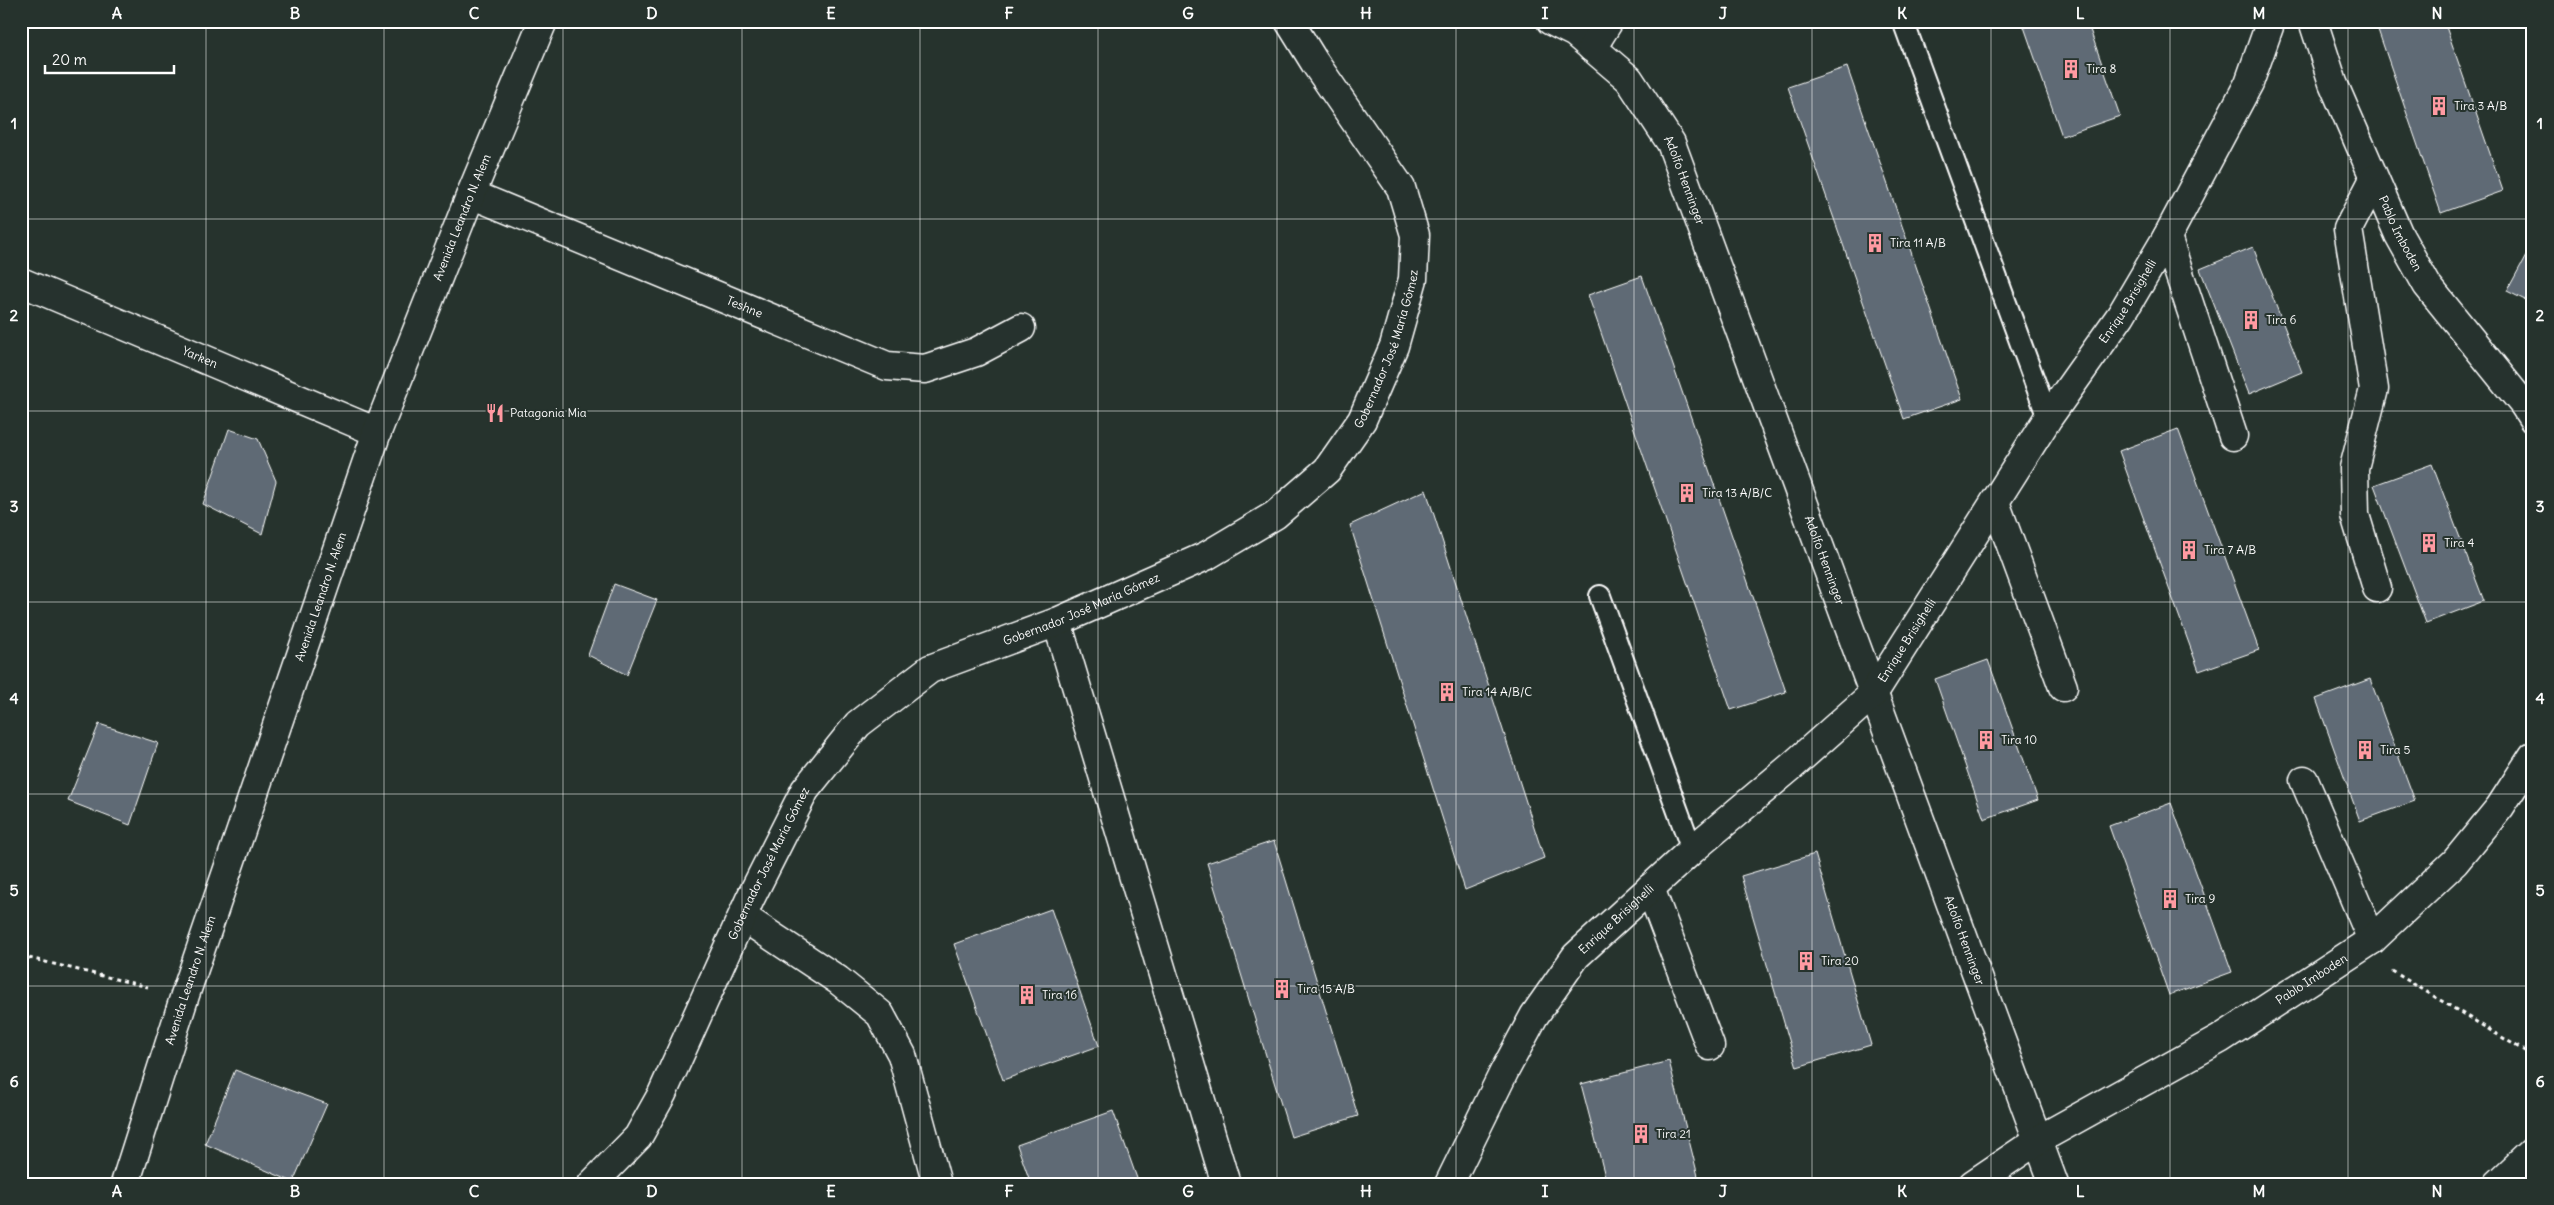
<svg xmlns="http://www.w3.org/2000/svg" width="2554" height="1205" font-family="Delius,sans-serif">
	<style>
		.building { fill: #5e6b74; stroke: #fff }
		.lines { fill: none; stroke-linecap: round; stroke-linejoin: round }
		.lane-casing { stroke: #fff; stroke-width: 24 }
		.street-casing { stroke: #fff; stroke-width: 31 }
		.secondary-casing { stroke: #fff; stroke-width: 31 }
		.highway-casing { stroke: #fff; stroke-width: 31 }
		.path { stroke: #fff; stroke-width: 3; stroke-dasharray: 4 4; stroke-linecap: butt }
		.lane { stroke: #26332d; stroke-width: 20 }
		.street { stroke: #26332d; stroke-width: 28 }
		.secondary { stroke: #26332d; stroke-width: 28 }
		.highway { stroke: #26332d; stroke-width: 28 }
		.grid { fill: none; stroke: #fff; stroke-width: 1; stroke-opacity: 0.55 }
		.labels { text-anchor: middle; stroke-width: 4; stroke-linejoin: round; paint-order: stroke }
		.poi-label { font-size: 12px; fill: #fff; stroke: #26332d; text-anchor: start }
		.street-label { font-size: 12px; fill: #fff; stroke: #26332d }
		.neatline { fill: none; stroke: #fff; stroke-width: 2 }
		.grid-label { font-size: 16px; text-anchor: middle; font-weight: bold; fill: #fff }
	</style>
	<rect width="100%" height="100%" fill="#26332d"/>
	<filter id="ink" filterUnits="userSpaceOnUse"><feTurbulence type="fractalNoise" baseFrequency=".02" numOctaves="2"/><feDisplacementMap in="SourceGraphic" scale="10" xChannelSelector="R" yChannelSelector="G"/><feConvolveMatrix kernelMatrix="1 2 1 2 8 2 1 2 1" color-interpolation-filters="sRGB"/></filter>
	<g filter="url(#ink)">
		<path class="building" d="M2022 21H2087L2120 116 2062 136Z
			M2375 21H2444L2503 191 2441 213Z
			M1847 67 1962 399 1904 419 1788 87Z
			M2533 243V304L2507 291Z
			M2253 247 2302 372 2249 394 2200 269Z
			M1642 276 1786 692 1731 710 1588 295Z
			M229 429 258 439 276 481 262 534 203 504Z
			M2178 429 2259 650 2199 671 2119 451Z
			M2432 464 2484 601 2426 623 2374 485Z
			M1426 490 1544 858 1465 890 1350 525Z
			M614 584 657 600 627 675 588 655Z
			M1988 660 2038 800 1984 819 1935 679Z
			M2370 679 2415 801 2360 821 2316 699Z
			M99 724 158 743 130 825 68 801Z
			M2171 803 2232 972 2169 995 2109 826Z
			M1274 841 1358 1116 1291 1137 1207 863Z
			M1815 854 1871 1045 1797 1067 1741 876Z
			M1051 909 1099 1046 1003 1080 954 944Z
			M1669 1061 1700 1184H1607L1581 1084Z
			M235 1070 327 1104 293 1182 205 1144Z
			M1113 1111 1139 1184H1031L1017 1145Z"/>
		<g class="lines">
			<g class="lane-casing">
				<path id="lane" d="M1903 21 2048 418
					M1600 596 1692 850"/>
			</g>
			<g class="street-casing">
				<g id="street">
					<path id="s1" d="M1551 21 1575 33 1629 79 1671 143 2054 1184"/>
					<path id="s2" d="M2313 21 2333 83 2399 235 2427 285 2524 405 2533 419"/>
					<path d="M1592 48 1609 21"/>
					<path d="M2374 179 2348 229 2374 389 2354 468 2355 515 2377 588"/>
					<path id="s3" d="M471 194 887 366 925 369 976 352 1021 328"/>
					<path d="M2167 237 2233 436"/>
					<path id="s4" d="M21 282 377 432"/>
					<path d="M1995 502 2063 687"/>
					<path d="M1057 622 1226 1184"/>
					<path d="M2304 780 2372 940"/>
					<path d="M1650 888 1710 1046"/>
					<path d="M743 917 838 980 880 1014 902 1055 937 1184"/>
					<path id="s5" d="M592 1184 638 1137 662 1094 750 899 805 790 858 724 930 669 1057 622 1206 556 1275 515 1327 470 1362 420 1394 346 1413 279 1415 235 1401 188 1315 63 1289 21"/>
					<path id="s6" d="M1449 1184 1504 1072 1534 1016 1576 956 1692 850 1792 766 1873 694 2048 418 2121 315 2167 237 2249 83 2271 21"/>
					<path id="s7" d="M1973 1184 2038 1140 2220 1039 2372 940 2455 862 2500 807 2533 756"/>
				</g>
			</g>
			<g class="secondary-casing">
				<path id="secondary" d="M2498 1184 2533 1151"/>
			</g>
			<g class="highway-casing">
				<g id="highway">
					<path id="s8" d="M125 1184 185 995 377 432 471 194 543 21"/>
				</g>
			</g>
			<path class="path" d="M21 956 148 987
				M2392 971 2533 1056"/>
			<use href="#lane" class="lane"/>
			<use href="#street" class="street"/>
			<use href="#secondary" class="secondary"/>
			<use href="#highway" class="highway"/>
		</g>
	</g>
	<path class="grid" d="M206 21V1184M384 21V1184M563 21V1184M742 21V1184M920 21V1184M1098 21V1184M1277 21V1184M1456 21V1184M1634 21V1184M1812 21V1184M1991 21V1184M2170 21V1184M2348 21V1184M21 219H2533M21 411H2533M21 602H2533M21 794H2533M21 986H2533"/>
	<defs>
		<g id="building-bare" transform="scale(1.5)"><path d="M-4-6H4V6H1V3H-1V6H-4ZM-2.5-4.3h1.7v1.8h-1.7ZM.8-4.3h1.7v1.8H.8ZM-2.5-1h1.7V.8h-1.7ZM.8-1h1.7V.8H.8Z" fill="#ff9aa2" stroke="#26332d" stroke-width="2.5" paint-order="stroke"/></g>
		<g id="restaurant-bare" transform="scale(1.5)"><path d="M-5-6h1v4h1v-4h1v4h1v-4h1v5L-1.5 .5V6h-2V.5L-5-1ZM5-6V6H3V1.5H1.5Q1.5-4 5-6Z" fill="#ff9aa2" stroke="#26332d" stroke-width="2.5" paint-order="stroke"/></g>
	</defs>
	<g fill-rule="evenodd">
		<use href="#building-bare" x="2071" y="69"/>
		<use href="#building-bare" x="2439" y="106"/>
		<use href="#building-bare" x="1875" y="243"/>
		<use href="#building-bare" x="2251" y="320"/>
		<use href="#restaurant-bare" x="495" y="413"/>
		<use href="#building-bare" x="1687" y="493"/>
		<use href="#building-bare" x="2429" y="543"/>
		<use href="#building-bare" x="2189" y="550"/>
		<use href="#building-bare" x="1447" y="692"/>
		<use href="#building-bare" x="1986" y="740"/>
		<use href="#building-bare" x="2365" y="750"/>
		<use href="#building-bare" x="2170" y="899"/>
		<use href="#building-bare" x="1806" y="961"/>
		<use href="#building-bare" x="1282" y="989"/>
		<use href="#building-bare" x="1027" y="995"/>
		<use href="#building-bare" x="1641" y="1134"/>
	</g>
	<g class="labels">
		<g class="poi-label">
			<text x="2086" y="73">Tira 8</text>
			<text x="2454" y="110">Tira 3 A/B</text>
			<text x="1890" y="247">Tira 11 A/B</text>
			<text x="2266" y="324">Tira 6</text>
			<text x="510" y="417">Patagonia Mia</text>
			<text x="1702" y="497">Tira 13 A/B/C</text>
			<text x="2444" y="547">Tira 4</text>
			<text x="2204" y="554">Tira 7 A/B</text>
			<text x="1462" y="696">Tira 14 A/B/C</text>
			<text x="2001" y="744">Tira 10</text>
			<text x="2380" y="754">Tira 5</text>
			<text x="2185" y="903">Tira 9</text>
			<text x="1821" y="965">Tira 20</text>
			<text x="1297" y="993">Tira 15 A/B</text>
			<text x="1042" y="999">Tira 16</text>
			<text x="1656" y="1138">Tira 21</text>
		</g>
		<g class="street-label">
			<text dy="4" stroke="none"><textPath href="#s1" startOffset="214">Adolfo Henninger</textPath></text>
			<text dy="4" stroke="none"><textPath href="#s8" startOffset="1024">Avenida Leandro N. Alem</textPath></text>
			<text dy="4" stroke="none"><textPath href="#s2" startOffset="230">Pablo Imboden</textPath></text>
			<text dy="4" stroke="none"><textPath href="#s6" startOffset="1126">Enrique Brisighelli</textPath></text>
			<text dy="4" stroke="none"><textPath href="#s3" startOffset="296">Teshne</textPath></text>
			<text dy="4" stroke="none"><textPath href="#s5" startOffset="1210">Gobernador José María Gómez</textPath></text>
			<text dy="4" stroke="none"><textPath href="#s4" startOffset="194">Yarken</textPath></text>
			<text dy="4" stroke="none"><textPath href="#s1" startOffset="619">Adolfo Henninger</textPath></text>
			<text dy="4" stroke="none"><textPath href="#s8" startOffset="619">Avenida Leandro N. Alem</textPath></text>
			<text dy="4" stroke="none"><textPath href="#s5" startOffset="789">Gobernador José María Gómez</textPath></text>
			<text dy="4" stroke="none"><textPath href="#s6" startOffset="721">Enrique Brisighelli</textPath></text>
			<text dy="4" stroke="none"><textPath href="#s5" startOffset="369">Gobernador José María Gómez</textPath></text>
			<text dy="4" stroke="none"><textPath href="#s6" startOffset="316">Enrique Brisighelli</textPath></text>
			<text dy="4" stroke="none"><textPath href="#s1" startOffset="1024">Adolfo Henninger</textPath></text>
			<text dy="4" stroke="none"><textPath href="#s7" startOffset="396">Pablo Imboden</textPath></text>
			<text dy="4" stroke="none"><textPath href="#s8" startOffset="214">Avenida Leandro N. Alem</textPath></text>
		</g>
	</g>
	<rect width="2554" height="1205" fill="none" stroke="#26332d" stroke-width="55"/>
	<path d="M45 65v8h129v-8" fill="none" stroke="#ffffff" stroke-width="2.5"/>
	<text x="52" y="65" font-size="15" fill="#ffffff" stroke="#26332d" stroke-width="4" paint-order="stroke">20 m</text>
	<rect x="28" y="28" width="2498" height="1150" class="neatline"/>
	<g class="grid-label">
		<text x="117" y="19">A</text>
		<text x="295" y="19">B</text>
		<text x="474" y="19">C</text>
		<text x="652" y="19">D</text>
		<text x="831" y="19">E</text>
		<text x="1009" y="19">F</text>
		<text x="1188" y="19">G</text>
		<text x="1366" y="19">H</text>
		<text x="1545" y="19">I</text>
		<text x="1723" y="19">J</text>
		<text x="1902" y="19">K</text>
		<text x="2080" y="19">L</text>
		<text x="2259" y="19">M</text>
		<text x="2437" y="19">N</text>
		<text x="14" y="129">1</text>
		<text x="2540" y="129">1</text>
		<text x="14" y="321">2</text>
		<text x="2540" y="321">2</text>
		<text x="14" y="512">3</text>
		<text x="2540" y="512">3</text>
		<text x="14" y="704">4</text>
		<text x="2540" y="704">4</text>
		<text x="14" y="896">5</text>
		<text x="2540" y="896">5</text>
		<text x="14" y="1087">6</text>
		<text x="2540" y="1087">6</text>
		<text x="117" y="1197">A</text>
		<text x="295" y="1197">B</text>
		<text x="474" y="1197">C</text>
		<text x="652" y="1197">D</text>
		<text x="831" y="1197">E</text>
		<text x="1009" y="1197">F</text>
		<text x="1188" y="1197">G</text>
		<text x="1366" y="1197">H</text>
		<text x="1545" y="1197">I</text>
		<text x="1723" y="1197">J</text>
		<text x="1902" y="1197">K</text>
		<text x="2080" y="1197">L</text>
		<text x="2259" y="1197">M</text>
		<text x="2437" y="1197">N</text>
	</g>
</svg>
